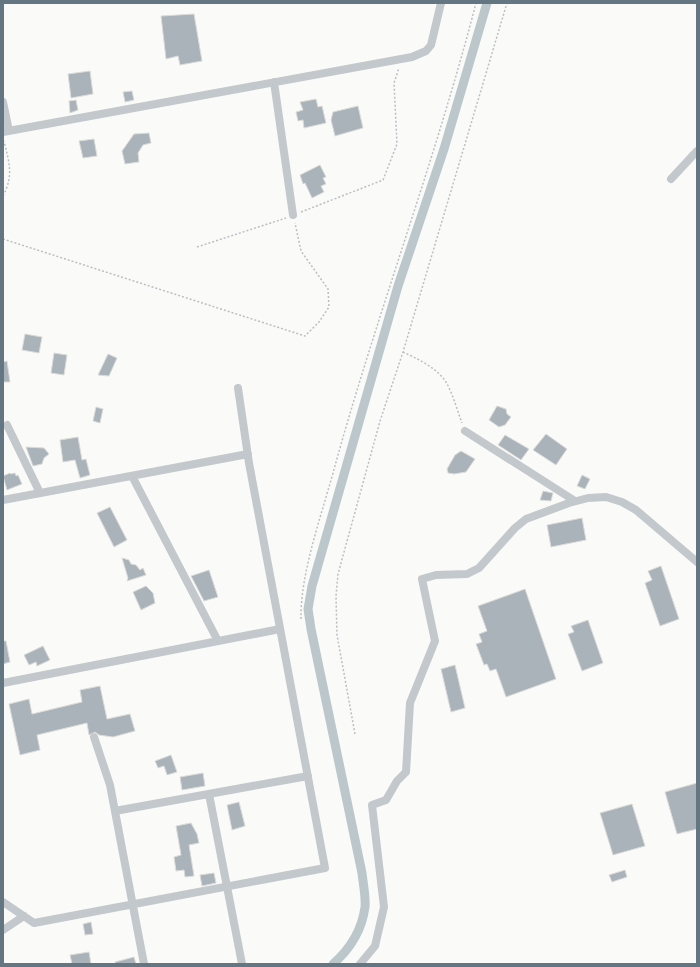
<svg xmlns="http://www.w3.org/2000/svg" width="700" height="967" font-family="Arial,sans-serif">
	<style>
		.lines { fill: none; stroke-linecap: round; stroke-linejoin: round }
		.canal { stroke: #bbc7cb; stroke-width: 9 }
		.building { fill: #aab3b9; stroke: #dcdcda }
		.path { stroke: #bbbfc2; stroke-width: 1.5; stroke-dasharray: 2 2; stroke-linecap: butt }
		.minor { stroke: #c3c8cc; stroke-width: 8 }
	</style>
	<rect width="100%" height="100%" fill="#fafaf8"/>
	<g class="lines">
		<path class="canal" d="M333 964C350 949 362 930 365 907 366 897 363 883 362 873L311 629 308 609 312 586 398 286 444 149 487 3"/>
	</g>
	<path class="building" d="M194 14 202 61 180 65 178 56 166 59 161 16Z
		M90 71 93 94 71 98 68 74Z
		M132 91 134 100 125 102 123 92Z
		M316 99 318 107 322 106 326 123 304 128 303 120 298 121 296 112 303 110 300 102Z
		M76 100 78 110 70 113 69 101Z
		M358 106 363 128 335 136 331 120 333 112Z
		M149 133 151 143 143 145 138 153 139 162 125 164 122 151 134 134Z
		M94 139 97 156 83 158 79 141Z
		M320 165 326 177 323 178 326 184 321 186 324 192 312 198 305 183 303 184 300 175Z
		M25 334 42 337 39 353 22 350Z
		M54 353 67 355 64 375 51 373Z
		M108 354 117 358 109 376 98 375Z
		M7 361 10 382H3V362Z
		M497 406 506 409 507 414 511 417 505 425 499 427 489 420Z
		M96 407 103 409 100 423 93 421Z
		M546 434 567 449 556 465 533 450Z
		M505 435 529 449 521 460 498 445Z
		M78 437 82 460 86 459 90 475 80 478 75 460 63 462 60 440Z
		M26 447 44 448 49 454 44 458 42 464 33 466Z
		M461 451 475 459 466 472 454 474 448 473 447 469 455 455Z
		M10 473 11 474 15 473 16 476 18 475 22 484 7 490 3 476Z
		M582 475 590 479 585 489 577 486Z
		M543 491 553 493 551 501 540 500Z
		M110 507 127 540 114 547 97 513Z
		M582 518 586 540 551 547 547 525Z
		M122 558 129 560 131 564 136 565 140 570 143 568 146 575 127 581 128 578Z
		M661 566 679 619 660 626 645 583 652 580 648 571Z
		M209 570 218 597 204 601 191 576Z
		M146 586 153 593 155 603 141 610 133 592Z
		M525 589 556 679 506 697 496 669 490 671 487 664 484 665 476 644 482 642 479 634 487 631 478 606Z
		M588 620 603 663 582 671 568 634 574 632 571 626Z
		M3 641H6L10 662 3 664Z
		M43 646 50 660 37 666 36 662 29 665 24 655Z
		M455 665 465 708 451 712 441 669Z
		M100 686 107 719 130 714 135 731 113 737 99 735 95 732 89 735 87 723 37 735 40 750 20 755 9 704 29 699 32 714 82 702 80 690Z
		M171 755 177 772 167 775 164 766 158 768 155 761Z
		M203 773 205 786 182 790 180 777Z
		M697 783V829L677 834 665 792Z
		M239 802 245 826 232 830 227 805Z
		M632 804 645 846 613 855 600 813Z
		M191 823 197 834 199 843 189 845 194 876 185 877 184 870 176 871 174 857 181 855 176 826Z
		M625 870 627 877 612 882 609 875Z
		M214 873 216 883 202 886 200 875Z
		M91 922 93 934 85 935 83 924Z
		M89 952 91 964H72L70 955Z
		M134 957 136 964H116L115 962Z"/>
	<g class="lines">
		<path class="path" d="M3 196C14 175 9 162 4 141
			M301 212 383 180 397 144 394 83 399 68
			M3 239 305 336 319 322 329 307 328 289 301 251 295 223
			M197 247 286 218
			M403 352C418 359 437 368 446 382 453 394 457 410 462 423
			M301 619C300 572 324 508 336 462 379 308 436 158 476 3
			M355 734 337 635 336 596 338 574 380 421 403 352 507 3"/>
		<path class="minor" d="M274 82 293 215
			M3 102 9 131
			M3 132 412 57 426 51 431 45 441 3
			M671 179 697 151
			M7 425 40 493
			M465 431 575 501
			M132 476 218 641
			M3 500 248 454
			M3 683 280 629
			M94 737 110 785 144 964
			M209 794 242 964
			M115 811 308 776
			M3 902 34 923 325 868 249 463 238 388
			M3 930 24 916
			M360 964 375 946 384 907 372 805 386 800 397 781 406 772 410 703 435 641 422 579 436 575 467 574 479 568 515 528 526 519 569 503 588 498 606 497 622 502 636 510 697 562"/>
	</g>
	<rect width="700" height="967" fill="none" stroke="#657683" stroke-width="8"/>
</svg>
